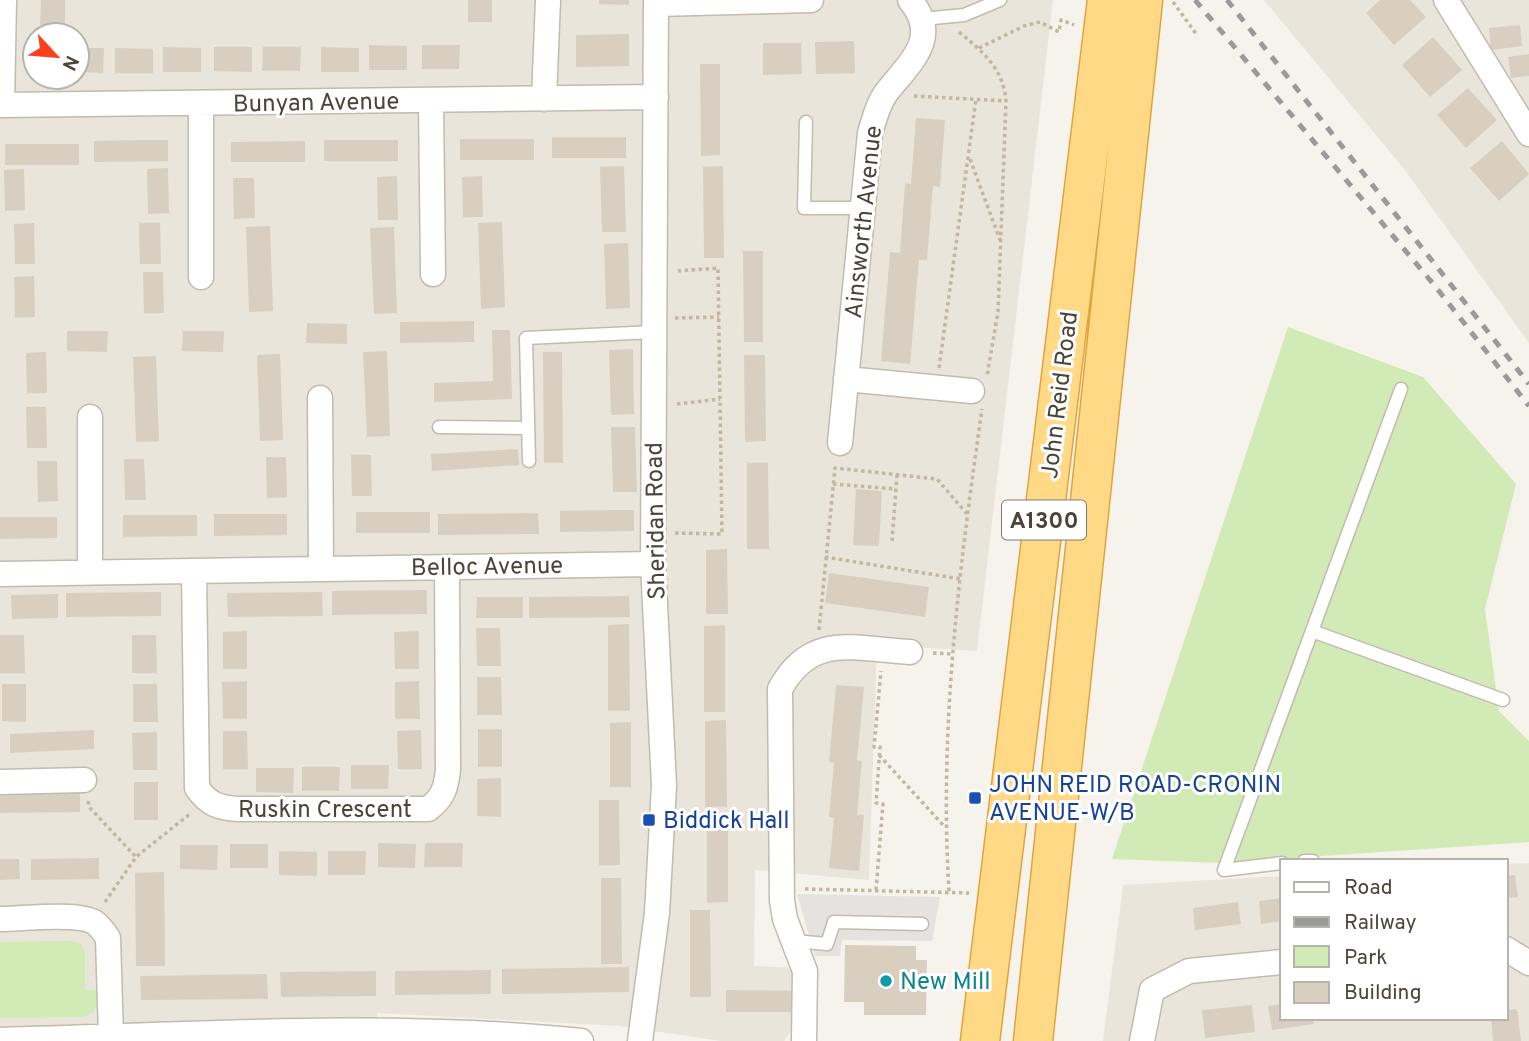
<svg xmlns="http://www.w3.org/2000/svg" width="1529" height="1041" font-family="Overpass,sans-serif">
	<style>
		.residential { fill: #eae5da; fill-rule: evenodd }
		.green { fill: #d2eab5 }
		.parking { fill: #e5e3e0 }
		.building { fill: #d8cfc1 }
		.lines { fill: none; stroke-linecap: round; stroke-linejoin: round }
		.service-casing { stroke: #c2bbae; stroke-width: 15 }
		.minor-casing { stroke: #c2bbae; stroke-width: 27 }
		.trunk-casing { stroke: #e0a43c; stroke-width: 41 }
		.path { stroke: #c4b79f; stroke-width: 3.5; stroke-dasharray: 3.5 3.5; stroke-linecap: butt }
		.service { stroke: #fff; stroke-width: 12 }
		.minor { stroke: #fff; stroke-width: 24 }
		.trunk { stroke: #ffd985; stroke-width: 38 }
		.rail { stroke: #9a9a9a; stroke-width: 5; stroke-dasharray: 9 9; stroke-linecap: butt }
		.transit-dot { fill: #1a4fb4; stroke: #fff; stroke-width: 2.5 }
		.culture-dot { fill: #0f9aa8; stroke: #fff; stroke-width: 2.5 }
		.labels { text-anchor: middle; stroke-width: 6; stroke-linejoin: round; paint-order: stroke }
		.shield { fill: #fff; stroke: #817c74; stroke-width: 2 }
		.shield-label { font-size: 23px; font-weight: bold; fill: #4b4439 }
		.street-label { font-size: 24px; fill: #4b4439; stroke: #fff }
		.transit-label { font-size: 24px; fill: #164399; stroke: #fff; text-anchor: start }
		.culture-label { font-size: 24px; fill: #0d838f; stroke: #fff; text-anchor: start }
	</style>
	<rect width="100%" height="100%" fill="#f6f3ec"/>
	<path class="residential" d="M0 0H1053L977 651 877 645 869 880 755 870 754 966 797 968 792 1029 784 1041H721L619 1026 377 1013V1041H0ZM35 35H77V77H35Z
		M1264 0H1529V343L1405 170Z
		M1529 863V1041H1103L1123 885 1282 876V1018H1506V864Z"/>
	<path class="green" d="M1288 327 1423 377 1516 484 1485 609 1499 711 1529 741V842L1220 863 1112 859Z
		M73 941 81 944 85 952V990H101L94 1012 84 1017 0 1018V942Z"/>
	<path class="parking" d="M797 894 940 897 932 941 842 940 840 956H815Z"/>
	<path class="building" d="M41 0H65V26L40 25Z
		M468 0H492V22H468Z
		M599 0H629V5L599 4Z
		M1380 0H1410L1426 17 1394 45 1366 13Z
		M1520 25 1522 46 1491 50 1489 28Z
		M629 34V66L576 67V35Z
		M1433 37 1462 70 1430 97 1402 65Z
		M854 41 855 73 816 74 815 42Z
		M763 43H801L802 74 763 75Z
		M369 45 407 46V70H369Z
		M422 45H460L459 69H422Z
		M163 47 201 48V72H163Z
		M214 47H252V72L214 71Z
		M263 47H301L300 71H262Z
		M321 47 359 48V72H321Z
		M77 48H104L103 73 77 72Z
		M115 48 153 49V73H115Z
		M1529 54V76L1511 78 1508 57Z
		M700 64H720V155L701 156Z
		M1468 88 1497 120 1466 148 1437 115Z
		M916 118 945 120 940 187 933 186 927 260H919L910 364 881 361 890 252 900 253 905 183 911 184Z
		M552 137H626V158H552Z
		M460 139H534V160H460Z
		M146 140H168V161L94 162V141Z
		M324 140H398V161H324Z
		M305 141V162H231V142Z
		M1502 141 1529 174 1499 201 1470 168Z
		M5 144H79V165H5Z
		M624 166 626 232H602L600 167Z
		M723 166 724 258H704L703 167Z
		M168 168 169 213 148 214 147 169Z
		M24 169 25 210 5 211 4 170Z
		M397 176 398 220H378L377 177Z
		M482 176 483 217H463L462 177Z
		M233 178H254L255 218 234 219Z
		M502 222 505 307 481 309 478 223Z
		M34 223 35 264H15L14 224Z
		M139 223H160L161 264H140Z
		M270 226 273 311 249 312 246 227Z
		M394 227 397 313 374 314 370 228Z
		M628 243 630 308 606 309 604 244Z
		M743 251H763V342H744Z
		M143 272H163L164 313H144Z
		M34 276 35 317 15 318 14 277Z
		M474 321V342L400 343V322Z
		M307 323 347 324V344L306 343Z
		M492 330H510L512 399 434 402V383L493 381Z
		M67 331H108L107 352 67 351Z
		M183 331H224L223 352 182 351Z
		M633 349 634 414 611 415 609 350Z
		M387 351 390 436 367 437 363 352Z
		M46 352 47 393H27L26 353Z
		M543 352H562L563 463H544Z
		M280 354 283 440 260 441 257 355Z
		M744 355H765L766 441 745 442Z
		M156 356 159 441 136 442 133 357Z
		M26 407H46L47 448H27Z
		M611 427H635L637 492H613Z
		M518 449 519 465 432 471 431 454Z
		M351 455H371L372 496H352Z
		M266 457H286L287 497 267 498Z
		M124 459H144L146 500H125Z
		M37 461H57L58 501 38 502Z
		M747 463H768L769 549H747Z
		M856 489 882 491 879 546 853 545Z
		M611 510H634V531L560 532V511Z
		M356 512H430V533H356Z
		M538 513 539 534 438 535V514Z
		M214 514H287V535L214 536Z
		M123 515H197V536L123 537Z
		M0 517H57V538L0 539Z
		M727 549 728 614H706V550Z
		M829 573 929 587 925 617 825 603Z
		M427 590V614L332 615V591Z
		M161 592V616L66 617V593Z
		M322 592 323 616 228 617 227 593Z
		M58 594V618L12 619 11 595Z
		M629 596 630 617 529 618V597Z
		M477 597H523V618H476Z
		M629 624 630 711H608V625Z
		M725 625V712H704V626Z
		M476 628H500L501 666H477Z
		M247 631V669H223V632Z
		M419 631V669H395L394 632Z
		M0 635H24L25 673H0Z
		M132 635H156L157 673H132Z
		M477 677H501L502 715H477Z
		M247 681V719H223L222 682Z
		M419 681 420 719H395V682Z
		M2 684H26V722L2 721Z
		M133 684H157L158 722H133Z
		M836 685 864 687 857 760 862 761 857 815H864L859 871 829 868 834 818 829 817 834 763 829 762Z
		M726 720 727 807H705V721Z
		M631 722V787H610V723Z
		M478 729H502V767H478Z
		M94 730V749L10 753V734Z
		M421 730 422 769H398L397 731Z
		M223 731H247L248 769H223Z
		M157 732V770H133L132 733Z
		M351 765H389L388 789H351Z
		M302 767H340L339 791H302Z
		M256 768H294L293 793 256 792Z
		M501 778V817L477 816V779Z
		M134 782H158V820H134Z
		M80 793V812L0 813V794Z
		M599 800H619L620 865H599Z
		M707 816H728V902L707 903Z
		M378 843 416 844 415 868 378 867Z
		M425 843H463L462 867H424Z
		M230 844H268V868H230Z
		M180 845H218L217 870 180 869Z
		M279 851 317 852V876L279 875Z
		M328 851H366L365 875H328Z
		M99 858V879L31 880V859Z
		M0 859H19L20 879 0 880Z
		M164 872 165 966H136L135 873Z
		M1515 875 1518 897 1506 898V876Z
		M601 878H621L622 964H601Z
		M1282 898V921L1261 924 1259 901Z
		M1238 902 1241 924 1195 930 1193 908Z
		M690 910H710L711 997H690Z
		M845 945 916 946V960H927L926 1015H864V1002H844Z
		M629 967V992L502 994V969Z
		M491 970V994L395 995V971Z
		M376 971V996L281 997 280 972Z
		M267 974 268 999 141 1000 140 976Z
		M726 990 792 991V1012H726Z
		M1282 1004V1018H1313L1314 1024 1272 1030 1268 1006Z
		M1252 1005 1255 1032 1205 1038 1202 1010Z
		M1517 1009 1521 1041H1493L1491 1018H1506V1010Z"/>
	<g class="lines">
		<g class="service-casing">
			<path id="service" d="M923 19 964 15 1000 0
				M806 122 804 208H863
				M439 427 528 428
				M529 461 526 338 654 332
				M1312 631 1503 700
				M1304 861H1313
				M1282 863 1224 870 1401 389
				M794 941 827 944 834 922 922 924"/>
		</g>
		<g class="minor-casing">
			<path id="minor" d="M1446 0 1529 134
				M656 4 811 0
				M544 99 548 0
				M431 101 433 274
				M0 105 656 97
				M2 105 4 0
				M201 277V103
				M846 379 972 391
				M320 398 321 569
				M840 443 870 133C874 120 878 104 886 93 909 63 942 38 910 0
				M194 571 197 788C208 804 219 808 238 809H428C443 798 446 788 448 770L447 567
				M90 572V417
				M0 574 653 564
				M0 782 84 780
				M0 919C22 919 76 912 94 922 100 926 104 932 108 938L111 1037
				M1506 949 1529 963
				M0 1040C193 1035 388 1021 581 1041
				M640 1041 657 913 664 785 653 564 656 0
				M804 1041 805 971 785 919 782 901 780 689C811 632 854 649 910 652
				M1142 1041 1152 990 1189 971 1282 962"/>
		</g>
		<g class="trunk-casing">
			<path id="trunk" d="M980 1041 1107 0
				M1033 1041 1143 0"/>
		</g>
		<path class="path" d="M1173 2 1197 35
			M959 32C983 52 1003 68 1006 101L998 312 987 376
			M979 48 1024 26 1040 22 1059 32 1061 20 1074 25
			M914 96 1006 101
			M970 159 1000 240
			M675 318 719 317
			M939 368 976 99
			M677 404 720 399
			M833 484 896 489
			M675 533 722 534 718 268 678 271
			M892 541 897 475
			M825 557 961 579
			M819 630 835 468 937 479 968 515
			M933 653 953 654
			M879 755 944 826
			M88 801 89 807 136 857
			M805 889 969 893
			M876 890 883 804 876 803 880 747H874L881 671
			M949 891C939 730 959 569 982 409
			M105 902 136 857 191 813"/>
		<use href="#service" class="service"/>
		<use href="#minor" class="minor"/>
		<use href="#trunk" class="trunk"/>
		<path class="rail" d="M1195 0 1435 286 1529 406
			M1227 0 1529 384"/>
	</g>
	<g class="transit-dot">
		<rect x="968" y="791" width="14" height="14" rx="3.5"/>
		<rect x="642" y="813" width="14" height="14" rx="3.5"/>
	</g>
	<circle class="culture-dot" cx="886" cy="981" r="7"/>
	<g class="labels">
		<rect class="shield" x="1002" y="500.5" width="84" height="39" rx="5"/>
		<g class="shield-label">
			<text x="1044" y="528">A1300</text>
		</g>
		<g class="street-label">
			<text transform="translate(316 102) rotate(-1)" y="8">Bunyan Avenue</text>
			<text transform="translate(863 222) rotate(-84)" y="8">Ainsworth Avenue</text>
			<text transform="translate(1059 395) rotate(-83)" y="8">John Reid Road</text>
			<text transform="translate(655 521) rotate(-91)" y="8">Sheridan Road</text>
			<text transform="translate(487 566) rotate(-1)" y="8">Belloc Avenue</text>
			<text x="325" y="817">Ruskin Crescent</text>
		</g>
		<g class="transit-label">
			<text x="989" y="792">JOHN REID ROAD-CRONIN<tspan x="989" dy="28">AVENUE-W/B</tspan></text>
			<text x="663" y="828">Biddick Hall</text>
		</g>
		<g class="culture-label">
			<text x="900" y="989">New Mill</text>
		</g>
	</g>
	<rect x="1280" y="859" width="228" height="161" fill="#ffffff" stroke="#b7b4b0" stroke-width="2"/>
	<rect x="1294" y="882" width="35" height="10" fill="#ffffff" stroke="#b7b4b0" stroke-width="2"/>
	<text x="1344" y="894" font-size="21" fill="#4b4439">Road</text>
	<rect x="1294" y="917" width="35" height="10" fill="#9a9a9a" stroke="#b7b4b0" stroke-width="2"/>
	<text x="1344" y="929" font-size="21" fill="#4b4439">Railway</text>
	<rect x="1294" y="946" width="35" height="21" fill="#d2eab5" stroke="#b7b4b0" stroke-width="2"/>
	<text x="1344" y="964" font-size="21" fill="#4b4439">Park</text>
	<rect x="1294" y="982" width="35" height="21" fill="#d8cfc1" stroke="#b7b4b0" stroke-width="2"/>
	<text x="1344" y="999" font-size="21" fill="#4b4439">Building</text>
	<g transform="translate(56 56) rotate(116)"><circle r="33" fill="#ffffff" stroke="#b7b4b0" stroke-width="2"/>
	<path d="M0-5L12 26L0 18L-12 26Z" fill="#fc3f1d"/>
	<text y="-10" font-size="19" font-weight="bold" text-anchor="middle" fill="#4b4439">N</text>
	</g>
</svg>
